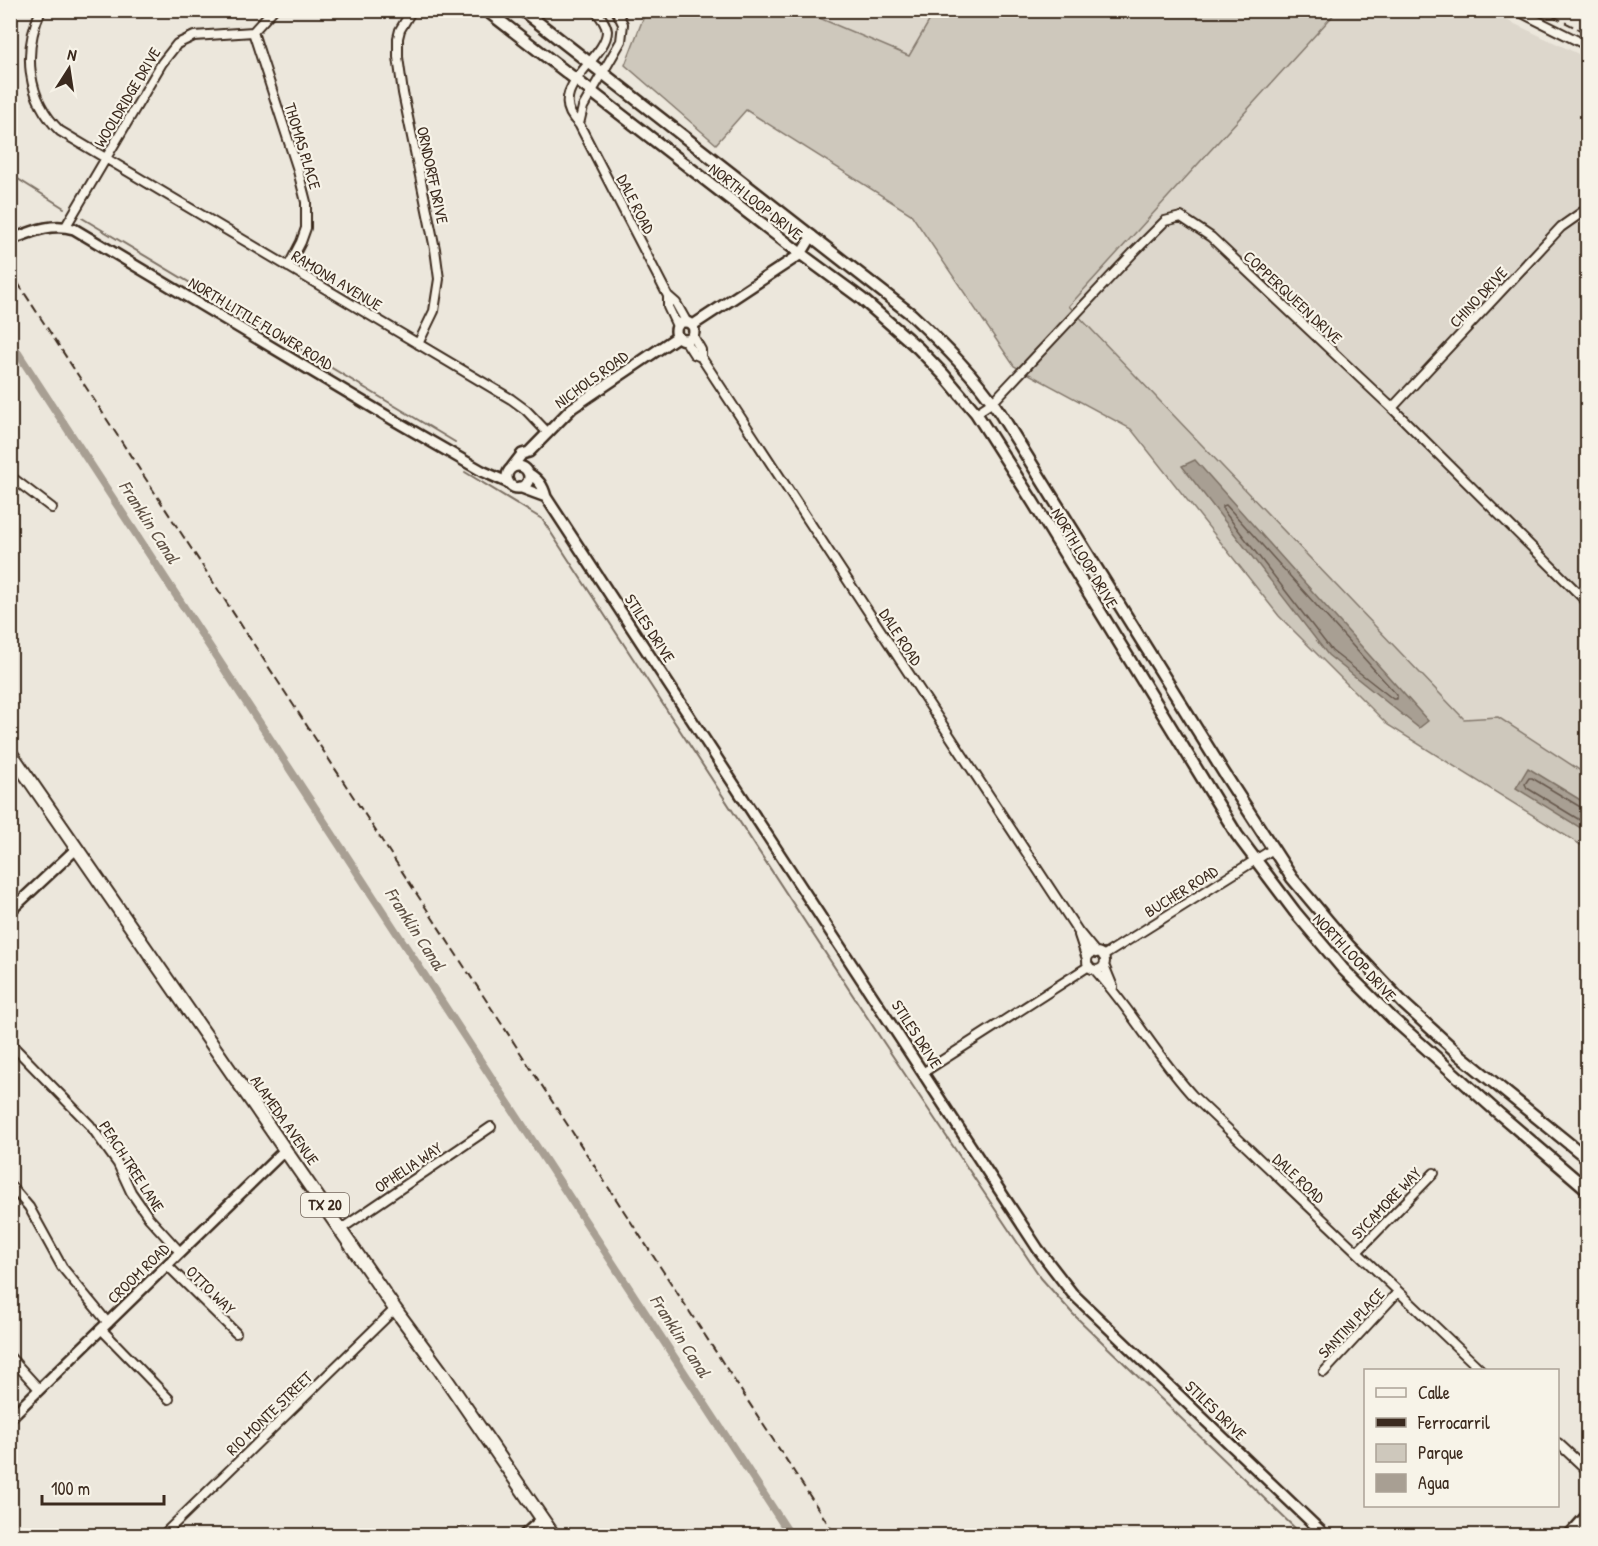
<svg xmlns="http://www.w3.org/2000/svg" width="1598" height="1546" font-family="'Patrick Hand',sans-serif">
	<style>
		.built { fill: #ddd7cc }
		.green { fill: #cec8bc; stroke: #84796d; stroke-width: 1.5 }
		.water { fill: #a89f93; stroke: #7c7064; stroke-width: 1.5 }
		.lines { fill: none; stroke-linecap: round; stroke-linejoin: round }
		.shore { stroke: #67594d; stroke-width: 1.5 }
		.stream { stroke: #7c7064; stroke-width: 2 }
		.canal { stroke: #a89f93; stroke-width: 8 }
		.minor-casing { stroke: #3b2a1e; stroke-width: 12 }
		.tertiary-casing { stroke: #3b2a1e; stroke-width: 14 }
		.secondary-casing { stroke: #3b2a1e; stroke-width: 15 }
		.primary-casing { stroke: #3b2a1e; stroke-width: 16 }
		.minor { stroke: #f7f3e8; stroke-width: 8 }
		.tertiary { stroke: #f7f3e8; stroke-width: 9 }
		.secondary { stroke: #f7f3e8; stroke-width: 10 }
		.primary { stroke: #f7f3e8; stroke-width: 12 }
		.rail { stroke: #3b2a1e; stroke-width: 2; stroke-dasharray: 9 4.5; stroke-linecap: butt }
		.labels { text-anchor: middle; stroke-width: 4.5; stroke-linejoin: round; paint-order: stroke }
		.shield { fill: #f7f3e8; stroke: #73665b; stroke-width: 1.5 }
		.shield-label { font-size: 15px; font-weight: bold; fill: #3b2a1e }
		.street-label { font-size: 16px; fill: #3b2a1e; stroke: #f7f3e8 }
		.water-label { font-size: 18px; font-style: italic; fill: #615347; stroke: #f7f3e8 }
	</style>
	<rect width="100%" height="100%" fill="#ece7dc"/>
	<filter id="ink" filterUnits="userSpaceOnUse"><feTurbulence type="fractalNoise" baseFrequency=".0167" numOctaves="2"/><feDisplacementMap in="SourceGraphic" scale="12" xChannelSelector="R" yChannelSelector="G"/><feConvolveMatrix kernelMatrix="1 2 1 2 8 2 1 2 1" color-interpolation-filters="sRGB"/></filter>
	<g filter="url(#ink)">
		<path class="built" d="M803 11H935L910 57Z
			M1337 11H1487L1587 58V775L1498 717 1464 719 1069 306Z"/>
		<path class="green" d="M646 11H803L909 56 935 11H1337L1069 306 1464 719 1498 717 1587 775V849L1388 725 1279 616 1131 429 1014 366 911 214 746 110 716 144 625 65Z"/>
		<path class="water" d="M1195 460 1428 721 1419 728 1328 655 1182 466Z
			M1528 768 1587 804V832L1516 788Z"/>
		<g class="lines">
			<path class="shore" d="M1226 505 1397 695V699H1393L1332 651 1223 510V506Z
				M1588 809 1582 808 1532 778H1529L1525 784 1527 788 1588 825"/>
			<path class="stream" d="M10 174 64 208
				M82 218 455 442
				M465 472 542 519 882 1040 1041 1278 1073 1314 1299 1532"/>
			<path class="canal" d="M10 341 791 1536"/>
			<g class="minor-casing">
				<path id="minor" d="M41 10C22 52 27 99 60 131L511 399 526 410 548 433
					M412 10 400 30 398 38V57L403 93 435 249 439 279 434 311 418 344
					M595 10C600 16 606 23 607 31 607 59 542 90 579 124L668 296 676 303 686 321
					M1516 10 1588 46
					M253 32 297 167 306 202V228L301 242 288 267
					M579 124 583 107 621 41 623 24 616 10
					M66 226 162 63 177 44 194 36 253 32 273 10
					M668 296V307L677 326
					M693 336 701 350V357
					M685 340 694 354 701 357 1078 931 1096 953
					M1392 408 1561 227 1588 208
					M976 413 993 402 1133 253 1165 221 1181 217 1211 237 1392 408 1588 603
					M10 476 52 508
					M1079 935 1087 959
					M1087 961a9 9 0 1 1 18 0a9 9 0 1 1-18 0Z
					M1103 956 1273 849
					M1104 965 1113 987
					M1095 970C1131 1009 1157 1057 1193 1096L1481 1370
					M10 1043 90 1125 118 1164 131 1192 149 1218 180 1252
					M924 1072 1089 966
					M10 1185 29 1207 62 1267 108 1323
					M341 1229 491 1127
					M1357 1252 1434 1173
					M167 1265 236 1333
					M101 1329 169 1399
					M10 1357 39 1389
					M1324 1372 1398 1292
					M1558 1443 1588 1471
					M162 1536 395 1309"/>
			</g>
			<g class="tertiary-casing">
				<path id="tertiary" d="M10 240C31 232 51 222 74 229L392 419 482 471 509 483
					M676 331a9 9 0 1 1 18 0a9 9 0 1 1-18 0Z
					M693 325 801 254 812 236
					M507 477a11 11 0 1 1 22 0a11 11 0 1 1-22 0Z
					M512 467 522 454 529 452 572 408 677 337
					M528 473C538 479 543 485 546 497L1038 1249 1072 1293 1326 1536
					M519 487 546 497
					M10 911 76 849
					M10 1418 286 1149
					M523 1536 542 1519
					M1568 1536 1588 1514"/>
			</g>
			<g class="secondary-casing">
				<path id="secondary" d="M486 10 801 254 862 299 918 348 944 375 976 413 1033 502 1237 835 1295 912 1343 969 1392 1018 1496 1111 1588 1190
					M522 10 911 314C944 345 975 376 1000 413L1224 773 1292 878 1349 946 1404 1004 1461 1056 1588 1159"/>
			</g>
			<g class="primary-casing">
				<path id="primary" d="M10 752 395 1309 440 1370 554 1536"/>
			</g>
			<use href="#minor" class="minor"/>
			<use href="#tertiary" class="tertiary"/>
			<use href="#secondary" class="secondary"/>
			<use href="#primary" class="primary"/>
			<path class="rail" d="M1541 10 1588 34
				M10 220 11 221
				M10 271 836 1536"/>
		</g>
	</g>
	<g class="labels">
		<rect class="shield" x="301" y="1193" width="48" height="24" rx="4.5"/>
		<g class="shield-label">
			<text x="325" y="1210">TX 20</text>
		</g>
		<g class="street-label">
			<text transform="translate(127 97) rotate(-59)" y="6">WOOLDRIDGE DRIVE</text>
			<text transform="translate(303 146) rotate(73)" y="6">THOMAS PLACE</text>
			<text transform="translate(433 175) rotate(78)" y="6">ORNDORFF DRIVE</text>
			<text transform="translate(756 201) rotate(38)" y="6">NORTH LOOP DRIVE</text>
			<text transform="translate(636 204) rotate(63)" y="6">DALE ROAD</text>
			<text transform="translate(337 280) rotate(31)" y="6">RAMONA AVENUE</text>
			<text transform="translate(1293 297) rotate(43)" y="6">COPPERQUEEN DRIVE</text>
			<text transform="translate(1478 297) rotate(-47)" y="6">CHINO DRIVE</text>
			<text transform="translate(261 323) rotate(31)" y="6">NORTH LITTLE FLOWER ROAD</text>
			<text transform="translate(591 379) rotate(-36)" y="6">NICHOLS ROAD</text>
			<text transform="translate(1085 558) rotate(59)" y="6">NORTH LOOP DRIVE</text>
			<text transform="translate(650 628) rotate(57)" y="6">STILES DRIVE</text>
			<text transform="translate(901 637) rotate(57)" y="6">DALE ROAD</text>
			<text transform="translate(1181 891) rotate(-32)" y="6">BUCHER ROAD</text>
			<text transform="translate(1355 957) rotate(47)" y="6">NORTH LOOP DRIVE</text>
			<text transform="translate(917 1034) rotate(57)" y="6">STILES DRIVE</text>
			<text transform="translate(285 1120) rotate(55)" y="6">ALAMEDA AVENUE</text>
			<text transform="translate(132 1166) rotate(57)" y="6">PEACH TREE LANE</text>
			<text transform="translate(408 1167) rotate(-34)" y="6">OPHELIA WAY</text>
			<text transform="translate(1299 1178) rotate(43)" y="6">DALE ROAD</text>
			<text transform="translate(1386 1203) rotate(-46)" y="6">SYCAMORE WAY</text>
			<text transform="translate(138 1273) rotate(-44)" y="6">CROOM ROAD</text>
			<text transform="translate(211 1290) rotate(45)" y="6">OTTO WAY</text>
			<text transform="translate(1351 1323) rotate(-47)" y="6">SANTINI PLACE</text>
			<text transform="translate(1216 1410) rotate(44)" y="6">STILES DRIVE</text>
			<text transform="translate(269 1413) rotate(-44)" y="6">RIO MONTE STREET</text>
		</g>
		<g class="water-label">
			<text transform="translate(149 522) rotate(57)" y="6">Franklin Canal</text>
			<text transform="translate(415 929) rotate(57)" y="6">Franklin Canal</text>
			<text transform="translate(680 1336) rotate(57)" y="6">Franklin Canal</text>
		</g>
	</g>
	<rect width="1598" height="1546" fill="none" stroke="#f7f3e8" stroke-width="36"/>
	<rect x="18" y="18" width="1562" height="1510" fill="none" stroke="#3b2a1e" stroke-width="2" filter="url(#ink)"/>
	<rect x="1364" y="1369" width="195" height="138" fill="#f7f3e8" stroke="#aca397" stroke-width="1.5"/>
	<rect x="1376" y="1388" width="30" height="9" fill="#f7f3e8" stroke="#aca397" stroke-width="1.5"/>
	<text x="1418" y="1399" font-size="18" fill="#3b2a1e">Calle</text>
	<rect x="1376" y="1418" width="30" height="9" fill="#3b2a1e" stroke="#aca397" stroke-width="1.5"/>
	<text x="1418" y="1429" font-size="18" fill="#3b2a1e">Ferrocarril</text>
	<rect x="1376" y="1444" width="30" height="18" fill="#cec8bc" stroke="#aca397" stroke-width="1.5"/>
	<text x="1418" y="1459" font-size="18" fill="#3b2a1e">Parque</text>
	<rect x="1376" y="1474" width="30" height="18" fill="#a89f93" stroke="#aca397" stroke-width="1.5"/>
	<text x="1418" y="1489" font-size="18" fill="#3b2a1e">Agua</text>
	<g transform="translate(69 69) rotate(12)" stroke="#f7f3e8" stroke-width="4.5" paint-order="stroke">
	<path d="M0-4.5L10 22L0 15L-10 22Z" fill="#3b2a1e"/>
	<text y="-9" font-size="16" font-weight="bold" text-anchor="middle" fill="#3b2a1e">N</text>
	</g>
	<path d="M42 1495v9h122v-9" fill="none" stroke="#3b2a1e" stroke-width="3"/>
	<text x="51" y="1495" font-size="18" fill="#3b2a1e" stroke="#f7f3e8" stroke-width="4.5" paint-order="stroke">100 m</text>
</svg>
